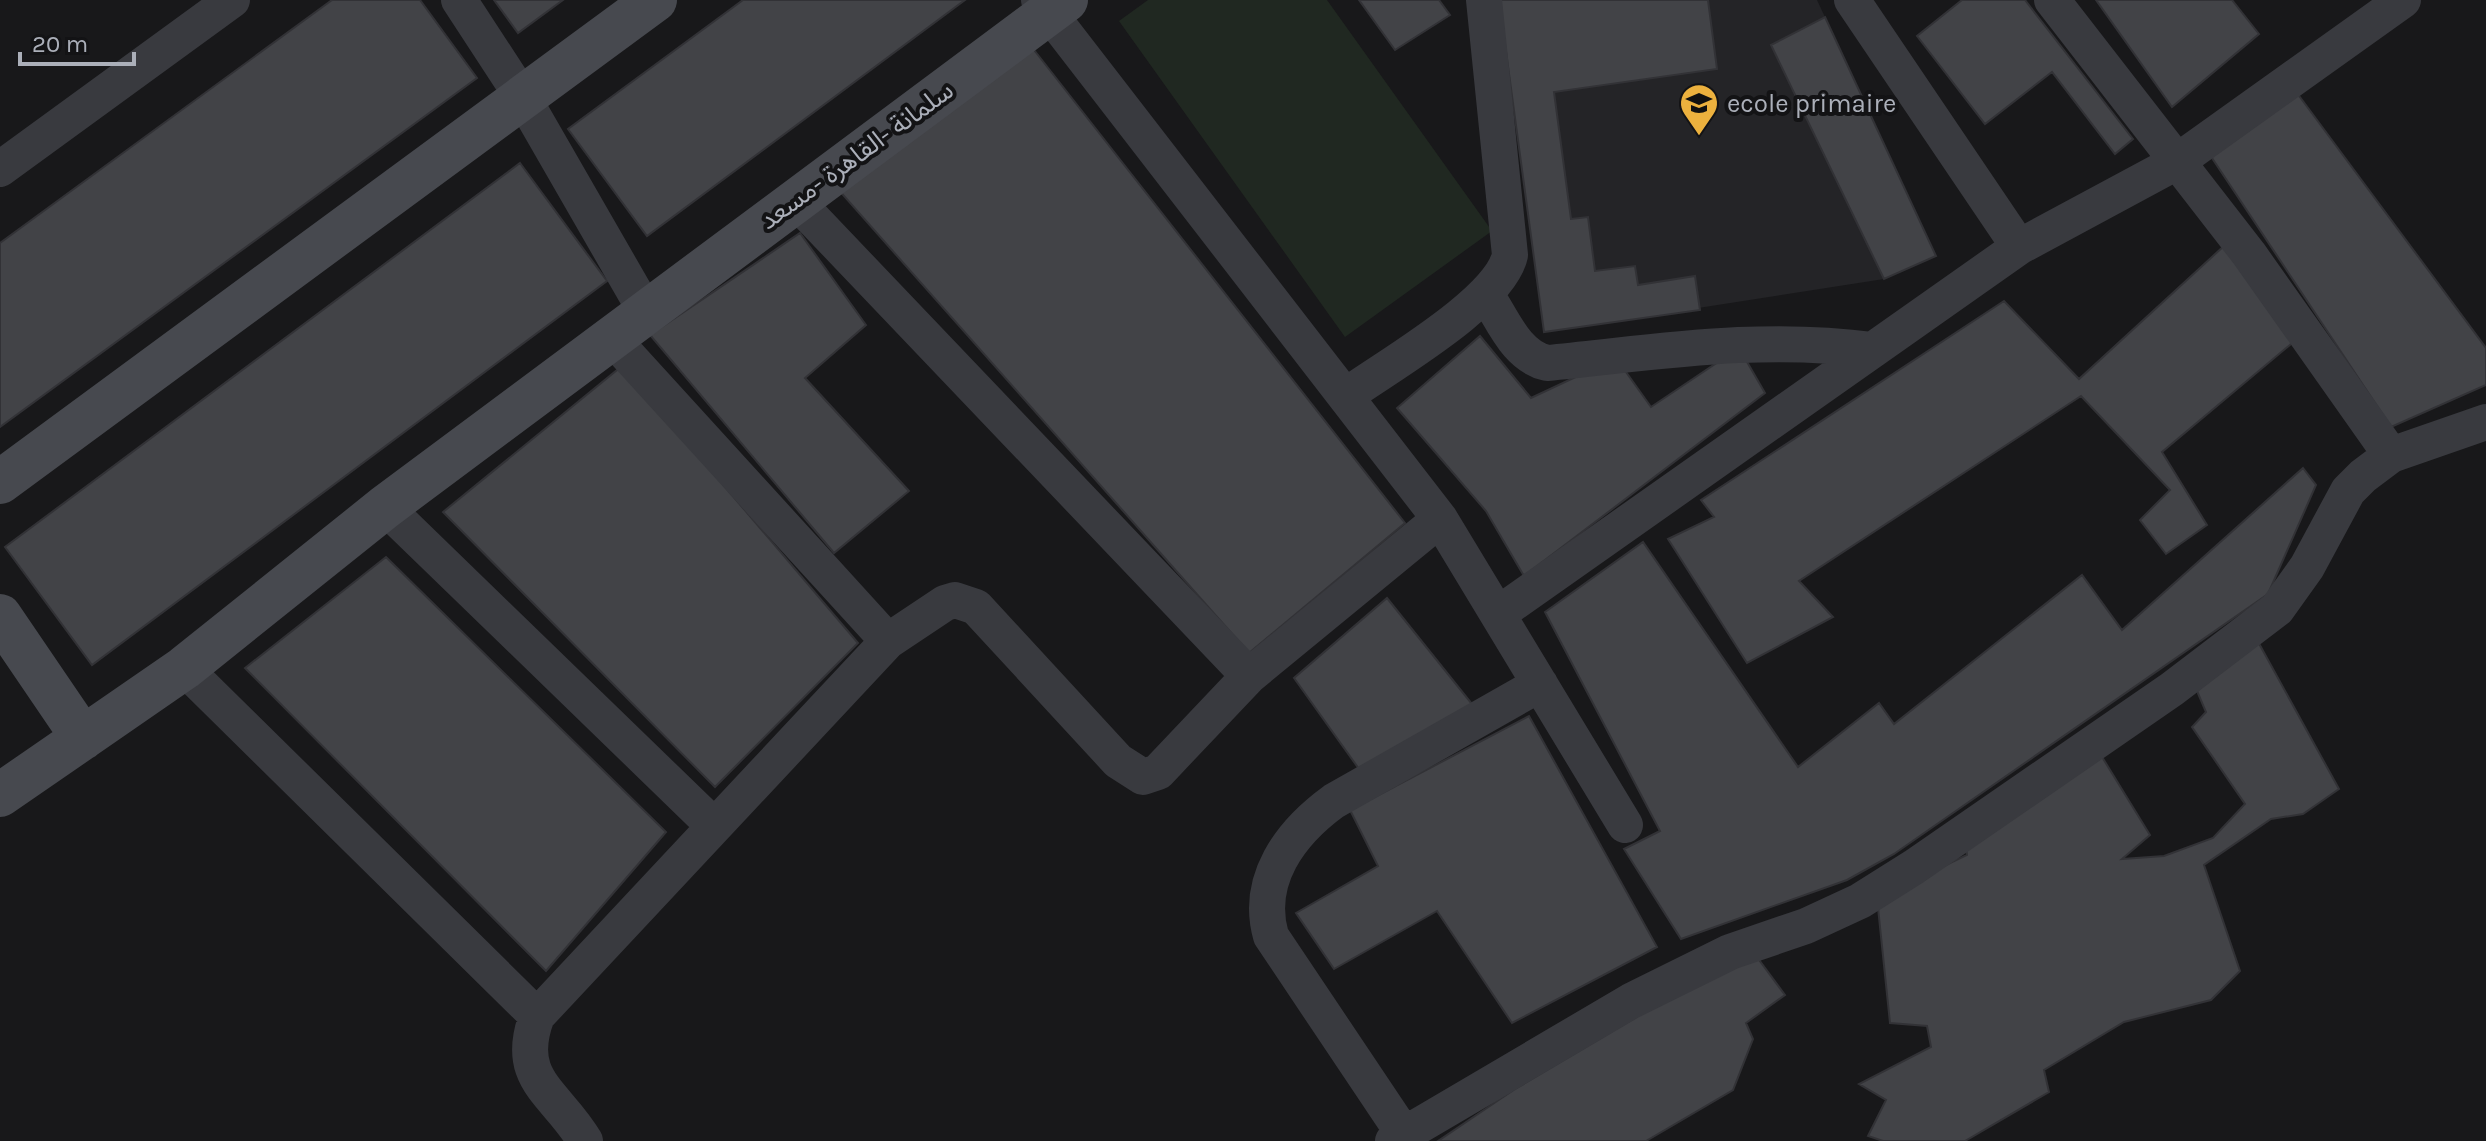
<svg xmlns="http://www.w3.org/2000/svg" width="2486" height="1141" font-family="Karla,'Noto Sans Arabic',sans-serif">
	<style>
		.built { fill: #242427 }
		.green { fill: #202821 }
		.building { fill: #424347; stroke: #323236; stroke-width: 2 }
		.lines { fill: none; stroke-linecap: round; stroke-linejoin: round }
		.street { stroke: #393a3f; stroke-width: 36 }
		.secondary { stroke: #47494f; stroke-width: 44 }
		.labels { text-anchor: middle; stroke-width: 8; stroke-linejoin: round; paint-order: stroke }
		.poi-label { font-size: 26px; fill: #abafb9; stroke: #131315; text-anchor: start }
		.street-label { font-size: 26px; fill: #abafb9; stroke: #131315 }
	</style>
	<rect width="100%" height="100%" fill="#18181a"/>
	<path class="built" d="M1499 0H1817L1936 256 1884 279 1544 332Z"/>
	<path class="green" d="M1148 0H1327L1492 231 1345 337 1119 21Z"/>
	<path class="building" d="M332 0H420L477 78 0 427V243Z
		M494 0H563L518 33Z
		M743 0H965L647 236 568 129Z
		M1359 0H1439L1450 15 1395 50Z
		M1499 0H1708L1717 69 1554 92 1571 219 1588 217 1595 271 1635 266 1638 285 1695 276 1700 310 1544 332Z
		M1962 0H2025L2133 139 2115 154 2052 72 1985 124 1917 36Z
		M2096 0H2232L2259 34 2172 107Z
		M1825 17 1936 256 1884 279 1771 45Z
		M1027 41 1405 523 1249 653 836 187Z
		M2294 89 2486 348V385L2391 427 2206 149Z
		M520 163 607 281 92 665 5 547Z
		M800 233 866 325 805 378 909 491 834 553 650 335Z
		M2225 245 2297 339 2162 452 2207 525 2166 554 2140 520 2170 490 2081 396 1799 581 1833 617 1747 663 1668 539 1714 517 1701 500 2004 301 2079 379Z
		M1480 336 1531 398 1616 358 1651 407 1739 348 1765 393 1524 576 1486 511 1397 408Z
		M622 366 858 643 715 787 443 512Z
		M2303 468 2316 485 2268 594 1894 854 1847 880 1681 939 1624 849 1660 831 1545 612 1643 542 1798 767 1879 703 1894 724 2082 575 2122 630Z
		M386 557 666 832 546 971 245 668Z
		M1387 598 1472 704 1359 769 1294 678Z
		M2256 638 2339 789 2303 814 2271 819 2204 865 2240 971 2211 1000 2124 1022 2044 1070 2049 1092 1965 1141H1883L1868 1136 1886 1100 1859 1084 1931 1047 1927 1026 1890 1023 1877 898 1967 855 1964 834 2099 752 2150 835 2122 859 2164 856 2213 838 2245 804 2192 727 2206 712 2197 691Z
		M1529 716 1657 947 1512 1023 1437 911 1334 969 1296 913 1378 866 1350 810Z
		M1751 949 1785 995 1746 1023 1753 1039 1733 1090 1646 1141H1438L1515 1089Z"/>
	<g class="lines">
		<path class="street" d="M459 0 523 98 645 310
			M1039 0 1440 519 1625 825
			M1852 0 2019 247
			M2052 0 2249 254 2391 455
			M0 169 232 0
			M795 200 1249 676 1440 519
			M1487 296C1503 320 1516 356 1547 363 1659 352 1760 335 1873 350
			M1347 395C1389 365 1500 302 1510 255L1484 0
			M385 507 714 826
			M1498 614 2019 247 2175 163 2403 0
			M888 641 945 603 955 600 976 607 1118 761 1143 777 1158 772 1249 676
			M184 668 537 1016 888 641 611 337
			M537 1016C513 1080 556 1092 585 1141
			M1403 1133 1271 936C1255 880 1290 833 1334 801L1540 684
			M1393 1141 1631 1001 1730 952 1806 926 1860 901 1914 867 2172 689 2277 609 2307 567 2348 491 2363 476 2391 455 2486 422"/>
		<path class="secondary" d="M0 482 655 0
			M0 616 83 738
			M0 795 184 668 385 507 1066 0"/>
	</g>
	<defs>
		<g id="school-pin" transform="scale(2)"><path d="M0 17L-7.5 6A9.5 9.5 0 1 1 7.5 6Z" fill="#ecb13e" stroke="#131315"/><path d="M0-5L7-2L0 1L-7-2ZM-4 1L0 2.5L4 1V4Q0 6-4 4Z" fill="#111"/></g>
	</defs>
	<g fill-rule="evenodd">
		<use href="#school-pin" x="1699" y="103"/>
	</g>
	<g class="labels">
		<g class="poi-label">
			<text x="1727" y="112">ecole primaire</text>
		</g>
		<g class="street-label">
			<text transform="translate(856 155) rotate(-36)" y="9">سلمانة -القاهرة -مسعد</text>
		</g>
	</g>
	<path d="M20 52v12h114v-12" fill="none" stroke="#abafb9" stroke-width="4"/>
	<text x="32" y="52" font-size="24" fill="#abafb9" stroke="#131315" stroke-width="6" paint-order="stroke">20 m</text>
</svg>
